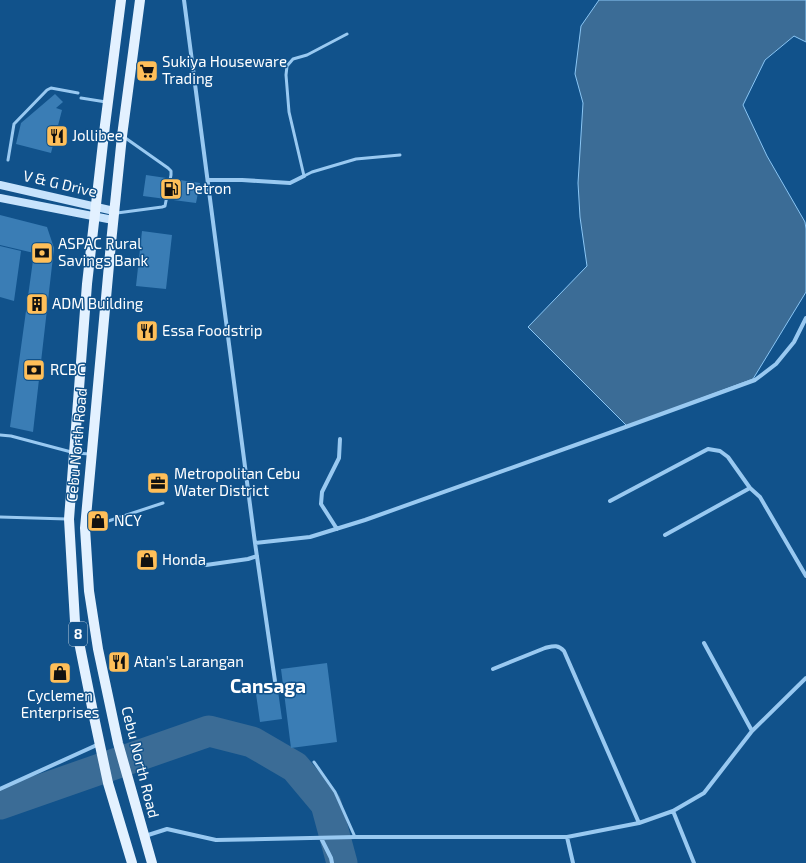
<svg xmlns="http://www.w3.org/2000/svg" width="806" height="863" font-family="'Exo 2',sans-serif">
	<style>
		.water { fill: #3b6c96; stroke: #8ac6f5 }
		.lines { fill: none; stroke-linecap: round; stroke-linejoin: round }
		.river { stroke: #3b6c96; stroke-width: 31 }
		.building { fill: #3a7db5 }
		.lane { stroke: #99c9f1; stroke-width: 3 }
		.street { stroke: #99c9f1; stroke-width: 4 }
		.secondary { stroke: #c7e3fc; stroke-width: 8 }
		.primary { stroke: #e3f1ff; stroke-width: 10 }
		.labels { text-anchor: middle; stroke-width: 3; stroke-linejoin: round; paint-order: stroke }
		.shield { fill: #11528b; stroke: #b8cbdc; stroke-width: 1 }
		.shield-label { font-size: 14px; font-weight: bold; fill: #fff }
		.poi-label { font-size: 15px; fill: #fff; stroke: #11528b; text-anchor: start }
		.street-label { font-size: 15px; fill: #fff; stroke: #11528b }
		.district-label { font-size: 19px; font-weight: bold; fill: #fff; stroke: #11528b }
	</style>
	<rect width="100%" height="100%" fill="#11528b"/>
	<path class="water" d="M599 0H806V42L794 36 765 60 743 105 767 156 805 222 806 229V292L753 379 627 426 528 327 587 266 580 217 578 183 583 103 575 74 581 26Z"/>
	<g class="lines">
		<path class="river" d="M0 804 209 731 252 742 295 767 326 804 342 863"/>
	</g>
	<path class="building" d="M55 94 63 102 56 108 62 110 51 153 16 144 21 123Z
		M146 175 200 183 196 203 143 196Z
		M0 215 47 227 54 248 33 432 10 427 34 253 0 245Z
		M142 231 172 235 166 289 136 286Z
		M0 246 21 251 14 301 0 297Z
		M327 663 337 742 291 748 281 669Z
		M278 691 282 719 260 722 256 694Z"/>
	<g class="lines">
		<path class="lane" d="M347 34 307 55 293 59 287 66 286 75 289 112 304 176 312 172 356 159 400 155
			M81 98 106 102
			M8 160 14 124 47 90 51 88 78 93
			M117 213 162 207 165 206 171 175V171L168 168 124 137
			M0 435 11 436 75 453 90 454
			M0 517 67 519
			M87 528 163 503
			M314 762 335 792 355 837"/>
		<path class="street" d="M184 0 255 543 275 681
			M208 180H242L290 183 304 176
			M610 501 708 449 720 451 728 457 750 488
			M337 529 321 504 322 492 339 458 340 439
			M665 535 750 488 760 497 806 576
			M255 543 310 537 365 520 609 433 755 380 776 364 794 342 806 318
			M206 565 248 559 257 556
			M704 643 752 731
			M493 669 545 648C553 646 558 644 564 651L639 823
			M0 789 99 744
			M673 811 694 863
			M145 836 167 829 216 840 355 837H567L639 823 673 811 704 793 752 731 806 678
			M567 837 573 863
			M321 838 331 858 332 863"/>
		<path class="secondary" d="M0 185 114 211
			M0 198 113 220"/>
		<path class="primary" d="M121 0 105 125 87 284 69 519 75 622 94 717 108 783 132 863
			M140 0 122 136 111 243 85 528 89 591 98 649 118 743 152 863"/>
	</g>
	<defs>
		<g id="supermarket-square" transform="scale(1.15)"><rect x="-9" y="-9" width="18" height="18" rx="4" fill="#ffbf59" stroke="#11528b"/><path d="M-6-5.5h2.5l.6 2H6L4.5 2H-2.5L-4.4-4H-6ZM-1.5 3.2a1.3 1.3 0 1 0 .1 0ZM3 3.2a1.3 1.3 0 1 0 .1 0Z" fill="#111"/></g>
		<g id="restaurant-square" transform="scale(1.15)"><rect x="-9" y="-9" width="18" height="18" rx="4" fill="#ffbf59" stroke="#11528b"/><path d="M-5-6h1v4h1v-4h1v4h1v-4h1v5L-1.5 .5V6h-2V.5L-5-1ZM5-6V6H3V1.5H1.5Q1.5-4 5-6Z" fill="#111"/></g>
		<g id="fuel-square" transform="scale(1.15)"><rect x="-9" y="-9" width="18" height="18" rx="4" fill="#ffbf59" stroke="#11528b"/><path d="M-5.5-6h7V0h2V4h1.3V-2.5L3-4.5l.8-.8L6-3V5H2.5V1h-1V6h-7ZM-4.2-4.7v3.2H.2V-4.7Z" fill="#111"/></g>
		<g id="bank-square" transform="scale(1.15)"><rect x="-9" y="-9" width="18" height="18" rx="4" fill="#ffbf59" stroke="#11528b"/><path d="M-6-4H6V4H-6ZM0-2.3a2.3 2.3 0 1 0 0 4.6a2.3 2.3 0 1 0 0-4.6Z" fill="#111"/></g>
		<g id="building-square" transform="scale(1.15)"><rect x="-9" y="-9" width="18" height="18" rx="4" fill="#ffbf59" stroke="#11528b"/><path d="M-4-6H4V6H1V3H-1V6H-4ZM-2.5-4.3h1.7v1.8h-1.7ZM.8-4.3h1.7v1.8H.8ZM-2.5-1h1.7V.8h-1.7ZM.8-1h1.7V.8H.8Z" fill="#111"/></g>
		<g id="office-square" transform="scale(1.15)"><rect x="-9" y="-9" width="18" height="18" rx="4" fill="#ffbf59" stroke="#11528b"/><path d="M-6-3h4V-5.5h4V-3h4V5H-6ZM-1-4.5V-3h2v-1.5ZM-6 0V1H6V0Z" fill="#111"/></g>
		<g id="shop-square" transform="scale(1.15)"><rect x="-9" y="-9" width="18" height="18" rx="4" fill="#ffbf59" stroke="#11528b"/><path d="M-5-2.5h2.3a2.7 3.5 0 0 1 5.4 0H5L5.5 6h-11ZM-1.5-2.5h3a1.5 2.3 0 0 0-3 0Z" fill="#111"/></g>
	</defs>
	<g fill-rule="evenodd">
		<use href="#supermarket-square" x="147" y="71"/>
		<use href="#restaurant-square" x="57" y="136"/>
		<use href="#fuel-square" x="171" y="189"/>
		<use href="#bank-square" x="42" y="253"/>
		<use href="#building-square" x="37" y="304"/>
		<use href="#restaurant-square" x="147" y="331"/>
		<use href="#bank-square" x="34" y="370"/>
		<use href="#office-square" x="158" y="483"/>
		<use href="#shop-square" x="98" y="521"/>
		<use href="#shop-square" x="147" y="560"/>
		<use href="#restaurant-square" x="119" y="662"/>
		<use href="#shop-square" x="60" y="673"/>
	</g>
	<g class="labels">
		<rect class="shield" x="69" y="622" width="18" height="24" rx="3"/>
		<g class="shield-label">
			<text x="78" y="639">8</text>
		</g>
		<g class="poi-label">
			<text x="162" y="67">Sukiya Houseware<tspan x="162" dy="17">Trading</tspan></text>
			<text x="72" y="141">Jollibee</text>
			<text x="186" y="194">Petron</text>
			<text x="58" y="249">ASPAC Rural<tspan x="58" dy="17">Savings Bank</tspan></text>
			<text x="52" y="309">ADM Building</text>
			<text x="162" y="336">Essa Foodstrip</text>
			<text x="50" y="375">RCBC</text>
			<text x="174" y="479">Metropolitan Cebu<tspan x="174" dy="17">Water District</tspan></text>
			<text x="114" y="526">NCY</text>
			<text x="162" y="565">Honda</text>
			<text x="134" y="667">Atan's Larangan</text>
			<text x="60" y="701" text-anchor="middle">Cyclemen<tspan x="60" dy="17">Enterprises</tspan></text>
		</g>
		<g class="street-label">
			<text transform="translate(60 184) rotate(13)" y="5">V &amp; G Drive</text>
			<text transform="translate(77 445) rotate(-85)" y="5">Cebu North Road</text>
			<text transform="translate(140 762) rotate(76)" y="5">Cebu North Road</text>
		</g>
		<g class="district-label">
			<text x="268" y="693">Cansaga</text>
		</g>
	</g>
</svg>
